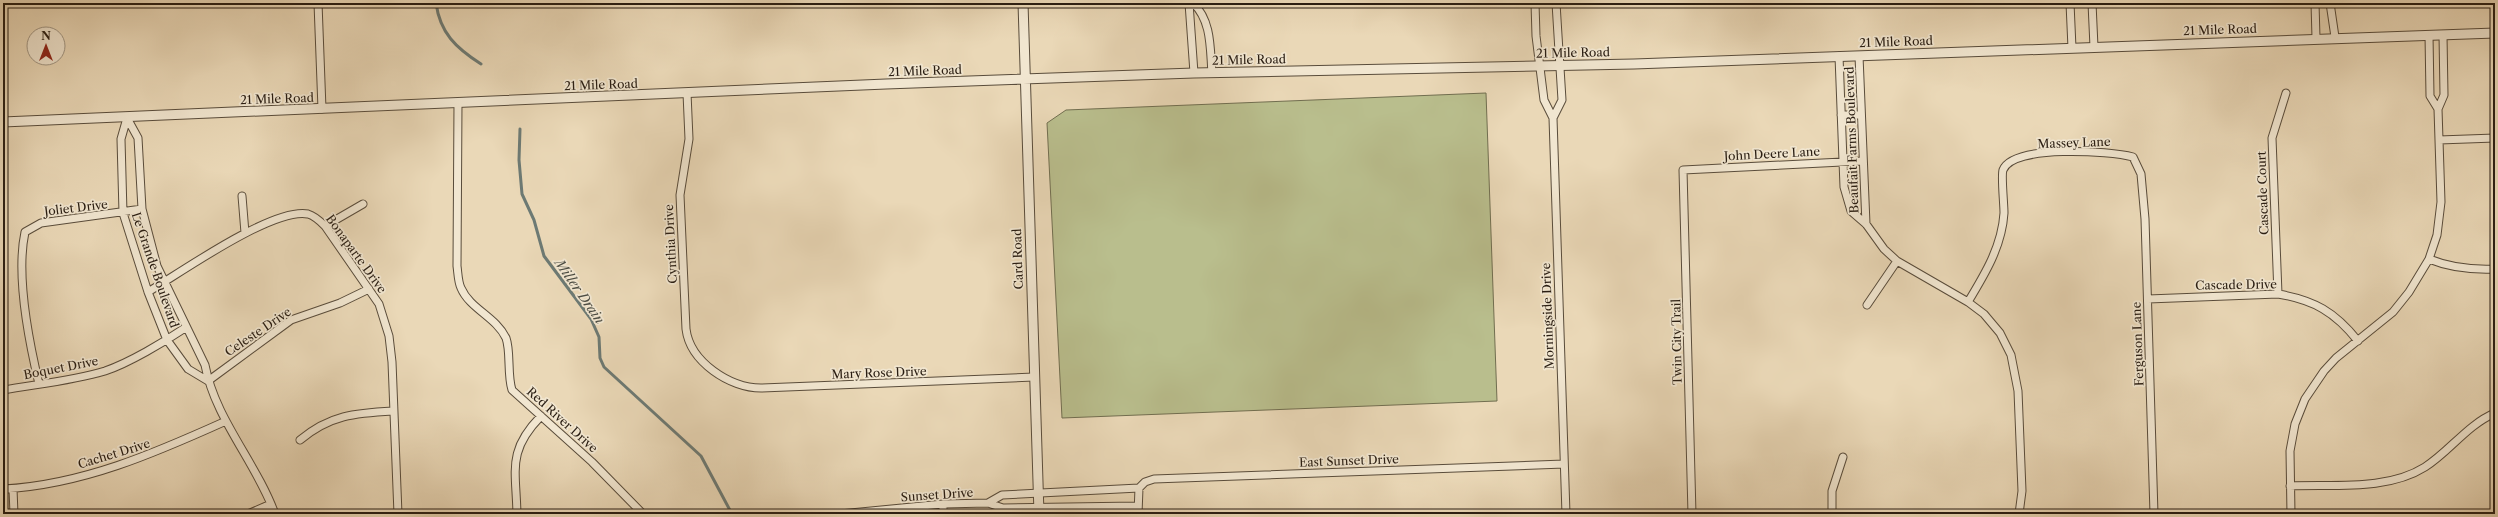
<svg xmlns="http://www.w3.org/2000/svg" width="2498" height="517" font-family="'Libre Caslon Text',serif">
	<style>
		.green { fill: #b9be8d; stroke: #716e50 }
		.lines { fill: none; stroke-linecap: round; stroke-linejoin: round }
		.stream { stroke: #6d7a74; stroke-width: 3 }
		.minor-casing { stroke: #594c3b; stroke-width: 9 }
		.tertiary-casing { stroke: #594c3b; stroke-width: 11 }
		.minor { stroke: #f1e6d0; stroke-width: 7 }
		.tertiary { stroke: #f1e6d0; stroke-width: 9 }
		.labels { text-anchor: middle; stroke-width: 3.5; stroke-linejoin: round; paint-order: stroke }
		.street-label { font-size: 12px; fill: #291d12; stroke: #f1e6d0 }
		.water-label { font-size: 13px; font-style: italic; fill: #4b4c43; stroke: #f1e6d0 }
	</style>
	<rect width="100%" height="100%" fill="#ead8b7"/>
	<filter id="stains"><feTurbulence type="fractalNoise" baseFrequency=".005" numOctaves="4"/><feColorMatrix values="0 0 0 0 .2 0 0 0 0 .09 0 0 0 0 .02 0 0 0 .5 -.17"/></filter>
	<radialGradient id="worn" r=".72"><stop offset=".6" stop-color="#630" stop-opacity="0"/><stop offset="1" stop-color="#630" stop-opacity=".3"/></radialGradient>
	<path class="green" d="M1486 93 1497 401 1062 418 1047 123 1066 110Z"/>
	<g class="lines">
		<path class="stream" d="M436 3C440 33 456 48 481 64
			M520 129 519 160 522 194 534 220 544 256 591 319 599 337 600 358 604 367 701 456 732 514"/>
		<g class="minor-casing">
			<path id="minor" d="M318 3 322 109
				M1189 3 1194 73
				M1193 3C1212 21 1210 49 1212 73
				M1535 3 1536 36 1544 100 1553 118 1566 514
				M2070 3 2072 48
				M2092 3 2094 47
				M2315 3 2316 38
				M2330 3 2335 37
				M2429 35 2430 96 2438 109
				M1839 56 1844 187 1851 211 1866 224 1884 249 1897 261 1968 302 1984 314 2000 333 2011 355 2018 391 2022 491 2019 514
				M1859 56 1866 224
				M687 93 689 139 680 195 686 329C690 362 730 388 761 388L1034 377
				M458 103 457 266C458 273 458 282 461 288 470 309 496 317 506 338 511 352 507 374 512 390L592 462 643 514
				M1841 115H1861
				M127 118 138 138 142 209 157 266 205 365C215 419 256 462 275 514
				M127 118 121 139 123 213 148 292 167 340 188 369 208 381
				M1553 118 1562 100 1556 3
				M2439 140 2495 138
				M242 196 245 233
				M325 226 363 204
				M2429 259C2451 268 2471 270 2495 269
				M148 292C180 273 273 207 308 214 315 216 320 221 325 226L379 304 389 336 392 362 398 514
				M2278 294 2272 138 2286 93
				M2148 299 2278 294C2314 300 2335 312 2358 341
				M1968 302C1985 274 2002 246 2004 213 2004 204 2001 175 2003 170 2013 144 2110 151 2133 157L2141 174 2145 219 2154 514
				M1867 305 1897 261
				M208 381 291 320 340 303 369 289
				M39 384C29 342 16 274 25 232L41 223 142 209
				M3 390C37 384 72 381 105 371 129 363 164 342 185 328
				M300 440C330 415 355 413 393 411
				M2290 486C2334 484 2387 491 2425 467 2450 451 2467 425 2495 413
				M3 489C82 485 155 453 226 421
				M13 489 14 514
				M988 503 1002 495 1139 488
				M943 504V514
				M248 514 271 504
				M517 514C516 469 507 451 541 416
				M840 514 943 504 988 503 1003 508 1137 506
				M1138 514 1139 488 1145 482 1154 479 1564 464
				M1692 514 1683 170 1862 161
				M1832 514V491L1843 457
				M2291 514 2290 451 2295 424 2305 399 2324 371 2336 358 2393 312 2409 292 2429 259 2437 235 2441 202 2438 109 2444 95 2443 35"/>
		</g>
		<g class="tertiary-casing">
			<path id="tertiary" d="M1023 3 1039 514
				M3 122 886 84 1194 73 1634 64 2495 33"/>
		</g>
		<use href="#minor" class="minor"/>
		<use href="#tertiary" class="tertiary"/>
	</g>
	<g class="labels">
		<g class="street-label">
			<text transform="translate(2220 30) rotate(-2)" y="4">21 Mile Road</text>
			<text transform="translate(1896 42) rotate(-2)" y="4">21 Mile Road</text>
			<text transform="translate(1573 53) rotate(-1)" y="4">21 Mile Road</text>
			<text transform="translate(1249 60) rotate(-1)" y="4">21 Mile Road</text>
			<text transform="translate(925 71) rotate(-2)" y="4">21 Mile Road</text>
			<text transform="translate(601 85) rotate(-2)" y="4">21 Mile Road</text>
			<text transform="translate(277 99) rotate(-2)" y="4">21 Mile Road</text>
			<text transform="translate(1852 140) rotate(-92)" y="4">Beaufait Farms Boulevard</text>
			<text transform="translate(2074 143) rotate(-2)" y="4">Massey Lane</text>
			<text transform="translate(1772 154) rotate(-3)" y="4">John Deere Lane</text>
			<text transform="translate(2263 193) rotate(-92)" y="4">Cascade Court</text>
			<text transform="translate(76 208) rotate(-7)" y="4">Joliet Drive</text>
			<text transform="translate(671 244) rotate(-93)" y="4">Cynthia Drive</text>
			<text transform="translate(356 254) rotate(54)" y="4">Bonaparte Drive</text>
			<text transform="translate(1018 259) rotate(-92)" y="4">Card Road</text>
			<text transform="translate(155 270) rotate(71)" y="4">Le Grande Boulevard</text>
			<text transform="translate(2236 285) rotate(-1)" y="4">Cascade Drive</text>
			<text transform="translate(1548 316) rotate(-92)" y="4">Morningside Drive</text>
			<text transform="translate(258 332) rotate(-34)" y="4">Celeste Drive</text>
			<text transform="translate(1677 342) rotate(-91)" y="4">Twin City Trail</text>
			<text transform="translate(2138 344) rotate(-92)" y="4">Ferguson Lane</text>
			<text transform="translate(61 368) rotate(-11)" y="4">Boquet Drive</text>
			<text transform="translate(879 373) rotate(-2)" y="4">Mary Rose Drive</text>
			<text transform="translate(562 420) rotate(42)" y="4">Red River Drive</text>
			<text transform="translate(114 454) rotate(-17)" y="4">Cachet Drive</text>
			<text transform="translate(1349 461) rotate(-2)" y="4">East Sunset Drive</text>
			<text transform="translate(937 495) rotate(-4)" y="4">Sunset Drive</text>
		</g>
		<g class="water-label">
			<text transform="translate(580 291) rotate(55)" y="5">Miller Drain</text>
		</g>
	</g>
	<rect width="2498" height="517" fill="none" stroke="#ead8b7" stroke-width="16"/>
	<rect x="4" y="4" width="2490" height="509" fill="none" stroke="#291d12" stroke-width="2"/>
	<rect x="8" y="8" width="2482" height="501" fill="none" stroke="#291d12"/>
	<g transform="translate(46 46)"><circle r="19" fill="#f1e6d0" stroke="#a19684"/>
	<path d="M0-3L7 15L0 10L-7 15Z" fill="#8f2418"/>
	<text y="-6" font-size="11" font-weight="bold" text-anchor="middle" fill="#291d12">N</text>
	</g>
	<rect width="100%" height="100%" filter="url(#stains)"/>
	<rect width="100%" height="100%" fill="url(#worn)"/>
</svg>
